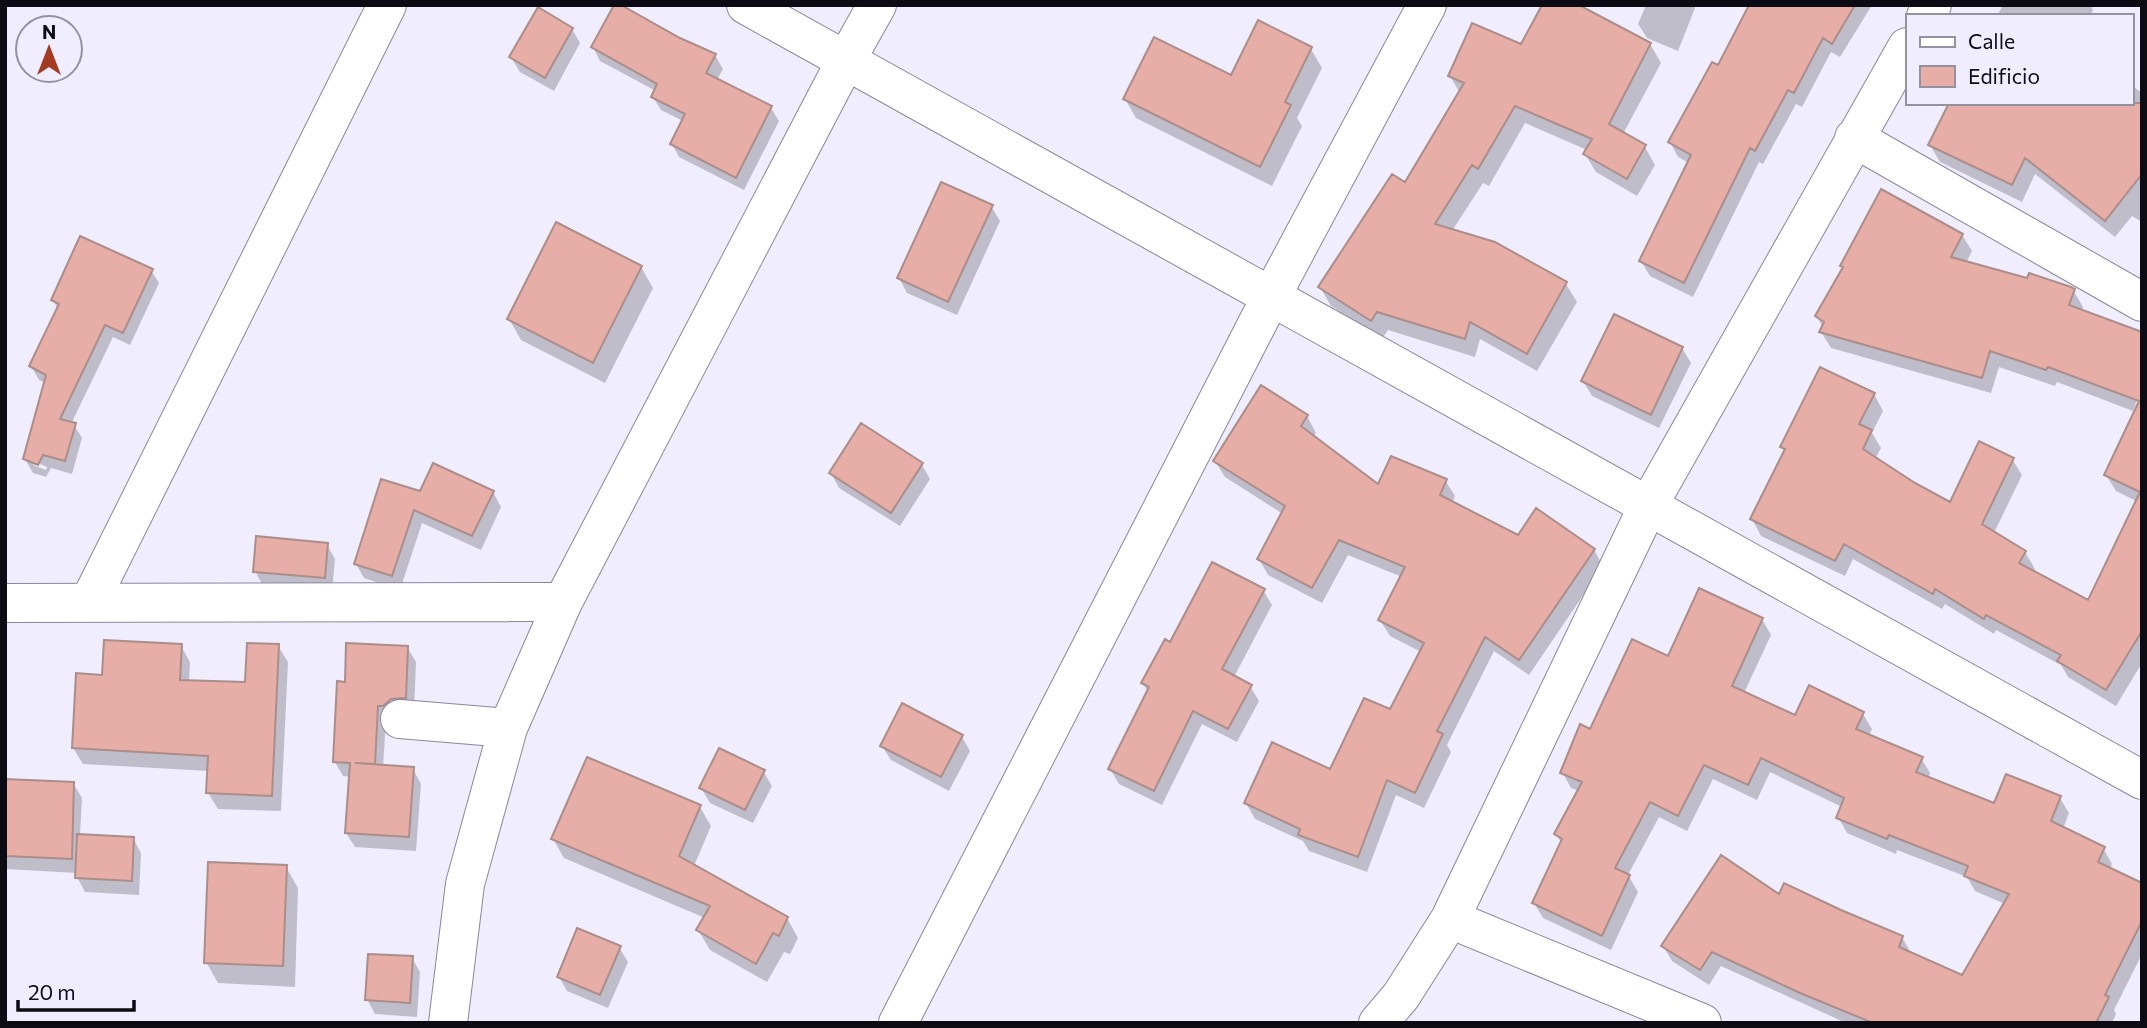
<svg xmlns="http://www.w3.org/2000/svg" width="2147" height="1028" font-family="Commissioner,sans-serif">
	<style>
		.shadow { fill: #0003; fill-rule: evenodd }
		.building { fill: #e6aea7; stroke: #ab8d89; stroke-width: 2 }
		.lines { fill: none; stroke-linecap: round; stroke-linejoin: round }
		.minor-casing { stroke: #8b869f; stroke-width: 40 }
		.minor { stroke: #fff; stroke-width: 38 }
	</style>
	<rect width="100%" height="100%" fill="#f0edfe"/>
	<path class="shadow" d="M1646 5H1693L1695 8 1678 51 1647 38 1638 24Z
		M1766 5H1872L1840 57 1831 52 1802 107 1796 104 1763 164 1759 162 1693 297 1650 276 1641 261 1689 163 1678 157 1670 142 1719 68Z
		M2003 5H2090L2093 10 2090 16H1997Z
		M572 29 580 43 554 91 520 72 511 57Z
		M680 40 715 55 723 69 717 80 771 108 779 121 744 190 679 157 672 144 683 121 661 110 653 97 656 91 600 61 593 47Z
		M1650 44 1661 63 1623 134 1645 147 1655 165 1637 196 1596 172 1585 154 1587 150 1525 123 1489 186 1483 183 1452 231 1566 284 1577 302 1537 371 1480 339 1475 357 1388 330 1382 339 1331 306 1320 287 1405 185 1460 93 1450 76 1522 47Z
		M1311 49 1322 68 1297 118 1302 126 1272 186 1136 118 1125 99 1232 77Z
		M2131 85 2142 93V222L2132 216 2115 237 2035 174 2022 202 1940 162 1930 145 2131 103Z
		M991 206 1000 221 957 315 907 293 899 278Z
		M1962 235 1972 251 1966 263 2073 290 2083 307 2081 312 2142 386 2133 411 2057 382 2055 386 1999 367 1991 393 1831 348 1821 332 1823 328 1817 316 1844 269 1842 266Z
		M641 267 653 288 605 383 521 340 509 319Z
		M151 270 159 283 130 345 113 337 71 424 74 425 82 438 72 474 51 468 46 477 33 473 25 459 46 383 39 380 31 366 58 309 53 300ZM33 461 47 467 46 470 33 465Z
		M1682 348 1691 363 1659 428 1592 396 1583 381Z
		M1874 394 1883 411 1872 433 1881 448 1875 459 1951 505 2012 459 2022 475 1994 533 2025 552 2035 569 2032 573 2089 603 2138 502 2116 491 2106 475 2142 400V663L2116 706 2068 677 2061 665 1996 630 1994 634 1945 604 1942 609 1853 559 1845 576 1761 536 1752 519 1785 452 1782 447Z
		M1307 416 1316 433 1313 437 1379 487 1445 480 1455 496 1452 503 1518 537 1594 550 1603 566 1529 675 1494 651 1447 745 1451 752 1424 808 1396 795 1367 872 1309 851 1303 841 1255 819 1246 803 1331 772 1390 712 1421 652 1390 636 1380 620 1402 577 1348 555 1322 603 1268 575 1259 559 1283 514 1225 477 1215 461Z
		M922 465 930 479 900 526 839 488 831 473Z
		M493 492 501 507 481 550 422 523 400 590 364 578 356 564 421 493Z
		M327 545 335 559 332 592 263 586 255 571Z
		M1263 590 1272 605 1234 677 1250 686 1259 701 1237 742 1202 724 1162 805 1119 784 1110 769 1148 692 1143 683 1171 644Z
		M1762 619 1771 635 1744 693 1796 717 1863 714 1872 729 1869 736 1921 758 1930 773 1928 779 1995 805 2060 798 2069 813 2063 829 2103 848 2112 864 2110 870 2142 885V954L2114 1010 2116 1014 2112 1023H1846L1721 966 1709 985 1672 961 1663 946 1780 897 1841 912 1902 937 1911 953 1963 977 2005 904 1975 891 1967 877 1897 850 1896 854 1847 833 1838 817 1842 807 1770 772 1757 800 1713 779 1687 831 1659 817 1628 875 1638 892 1611 950 1543 918 1534 903 1562 844 1556 834 1579 791 1571 788 1562 772 1591 731 1669 658Z
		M181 646 190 662 189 682 246 684 278 646 288 662 281 811 218 809 208 793 209 771 83 764 73 748 104 676Z
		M407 647 416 662 414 712 386 720 383 767 413 769 421 784 416 851 355 847 346 833 351 777 343 776 335 762 347 684Z
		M962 737 970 751 949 791 891 760 882 746Z
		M763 771 772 786 753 823 710 803 701 788Z
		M5 781 73 783 82 798 80 835 133 838 141 853 139 895 85 892 77 877V873L5 869Z
		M700 807 711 826 694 866 787 918 798 938 790 954 784 952 767 982 710 950 698 930 705 918 564 858 553 839Z
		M286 867 298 888 295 987 218 983 206 962Z
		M619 947 628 962 608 1008 567 991 559 977Z
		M412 958 420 972 417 1017 375 1014 367 999Z"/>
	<path class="building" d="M614 5H621L680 38 716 54 706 73 772 106 736 178 670 144 685 114 651 97 657 84 591 47Z
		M1542 5H1579L1651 43 1609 124 1646 145 1627 179 1583 154 1592 139 1515 106 1478 169 1472 165 1435 224 1495 242 1567 282 1527 354 1470 322 1465 339 1377 312 1371 321 1318 287 1392 174 1405 182 1464 83 1448 76 1472 23 1521 44Z
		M1749 5H1855L1832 44 1823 38 1794 93 1788 90 1755 151 1750 148 1684 283 1639 261 1691 155 1668 142 1712 62 1718 65Z
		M538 7 573 28 545 78 509 57Z
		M1258 20 1312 47 1285 102 1291 105 1260 167 1123 99 1154 37 1231 75Z
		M1949 103H2142V174L2105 221 2025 158 2012 185 1928 145Z
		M941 182 993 205 948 302 897 278Z
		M1881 189 1963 234 1951 257 2027 278 2029 273 2071 287 2075 289 2069 305 2142 332V631L2106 690 2057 661 2061 655 1986 615 1984 619 1935 589 1933 594 1844 544 1835 561 1750 519 1785 449 1780 447 1820 367 1875 393 1859 424 1872 430 1863 449 1915 483 1950 502 1979 441 2014 458 1982 524 2026 551 2019 563 2088 600 2140 492 2104 475 2139 401 2048 367 2046 370 1990 351 1982 378 1819 332 1824 322 1815 316 1843 267 1840 266Z
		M556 222 642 266 593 363 507 319Z
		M80 236 153 269 123 333 105 325 60 419 76 423 65 461 43 455 38 465 23 459 46 375 29 366 59 304 51 300Z
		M1614 314 1683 347 1651 415 1581 381Z
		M1261 385 1308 415 1301 426 1378 484 1391 456 1447 479 1440 495 1518 535 1536 508 1595 549 1519 660 1485 637 1437 731 1443 734 1415 793 1387 780 1358 857 1298 835 1300 829 1244 803 1272 742 1330 769 1364 698 1390 709 1424 643 1378 620 1405 567 1339 540 1312 588 1257 559 1285 506 1213 461Z
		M861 423 923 463 891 513 829 473Z
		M433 463 494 491 472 536 414 510 392 576 354 564 381 479 420 491Z
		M256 536 328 543 325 578 253 572Z
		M1212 562 1265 589 1222 669 1252 685 1228 729 1193 711 1154 791 1108 769 1149 687 1141 683 1165 639 1170 642Z
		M1699 588 1763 618 1732 686 1795 715 1809 685 1864 712 1856 729 1923 757 1916 772 1994 803 2006 774 2061 796 2051 821 2105 847 2098 862 2142 883V921L2105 995 2109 997 2096 1023H1873L1800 993 1712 952 1700 970 1661 946 1721 855 1779 894 1784 883 1841 910 1903 936 1899 947 1962 975 2009 894 1964 876 1968 866 1889 835 1887 839 1836 818 1844 798 1761 758 1748 785 1704 765 1678 816 1650 802 1615 868 1630 875 1602 936 1532 903 1562 839 1554 834 1582 782 1560 773 1580 724 1590 729 1632 639 1668 656Z
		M104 640 182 644 180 680 245 682 247 643 279 644 272 796 206 793 208 756 72 748 76 673 102 675Z
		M346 643 408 646 406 698 391 699 383 706H378L375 764 355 763 414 767 409 837 345 833 350 763 333 762 337 681 345 682Z
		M902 703 963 735 941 777 880 746Z
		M719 748 765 770 745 810 699 788Z
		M587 757 701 805 679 856 788 917 779 936 773 933 756 964 696 930 710 906 551 839Z
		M5 779 74 782 72 859 5 856Z
		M77 834 134 837 132 881 75 878Z
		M208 862 287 865 283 966 204 963Z
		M577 928 621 946 600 995 557 977Z
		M368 954 413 956 410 1003 365 1000Z"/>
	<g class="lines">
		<g class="minor-casing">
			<path id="minor" d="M746 5 2142 780
				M1926 16 1932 5
				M1854 138 2142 302
				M5 603 563 602
				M89 603 387 5
				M400 719 508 728
				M1450 919 1702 1023
				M448 1023 465 884 508 728 563 602 845 62 877 5
				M898 1023 1272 295 1427 5
				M1378 1023 1401 996 1450 919 1648 506 1907 47"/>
		</g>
		<use href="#minor" class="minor"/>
	</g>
	<rect width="2147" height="1028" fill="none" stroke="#0c0a13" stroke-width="14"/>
	<rect x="1906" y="14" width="228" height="91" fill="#f0edfe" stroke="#9592a0" stroke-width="2"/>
	<rect x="1920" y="37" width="35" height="10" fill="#ffffff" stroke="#9592a0" stroke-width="2"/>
	<text x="1968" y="49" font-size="21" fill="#0c0a13">Calle</text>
	<rect x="1920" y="66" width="35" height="21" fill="#e6aea7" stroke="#9592a0" stroke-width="2"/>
	<text x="1968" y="84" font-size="21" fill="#0c0a13">Edificio</text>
	<g transform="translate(49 49)"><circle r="33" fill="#f0edfe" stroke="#9592a0" stroke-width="2"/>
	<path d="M0-5L12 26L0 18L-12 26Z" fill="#a33a21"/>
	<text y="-10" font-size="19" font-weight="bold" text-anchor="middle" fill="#0c0a13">N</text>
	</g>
	<path d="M18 1000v10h116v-10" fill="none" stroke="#0c0a13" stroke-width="3.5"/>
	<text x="28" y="1000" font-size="21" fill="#0c0a13" stroke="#f0edfe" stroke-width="5" paint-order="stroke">20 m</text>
</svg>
